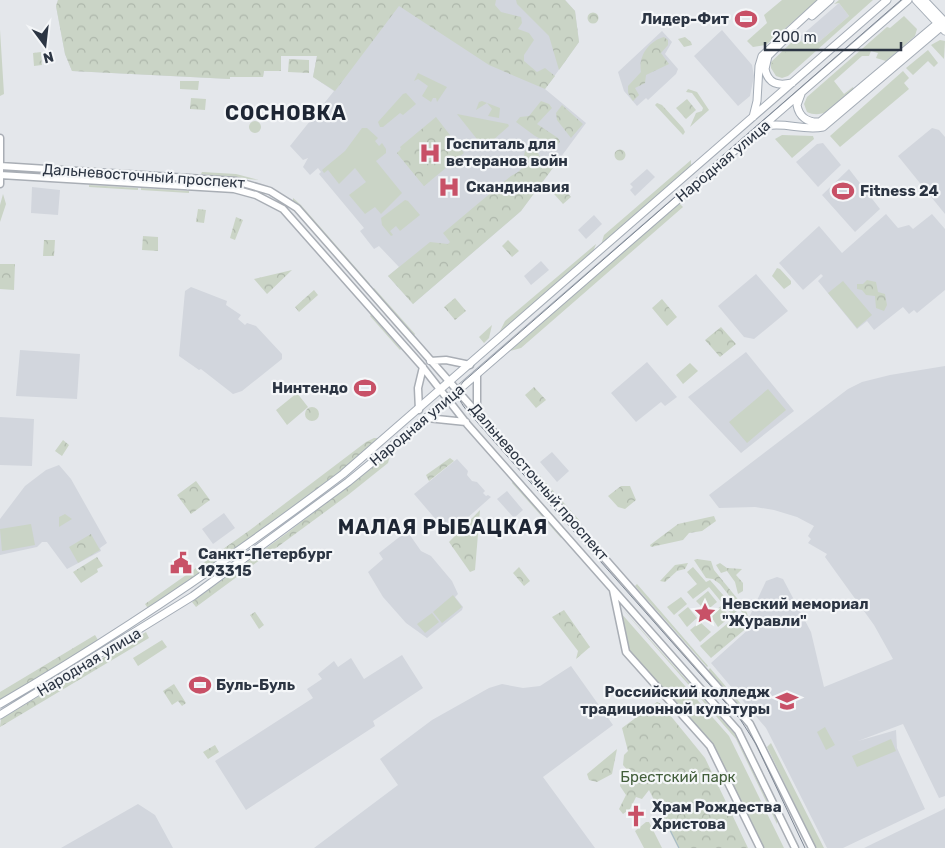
<svg xmlns="http://www.w3.org/2000/svg" width="945" height="848" font-family="Rubik,sans-serif">
	<style>
		.built { fill: #d2d6dd }
		.grass { fill: #cad4c6 }
		.forest { fill: url(#forest-crowns) }
		.lines { fill: none; stroke-linecap: round; stroke-linejoin: round }
		.stream { stroke: #a1b6c9; stroke-width: 1 }
		.secondary-casing { stroke: #a9aeb5; stroke-width: 9 }
		.primary-casing { stroke: #a4acb6; stroke-width: 9 }
		.secondary { stroke: #fff; stroke-width: 6 }
		.primary { stroke: #fff; stroke-width: 7 }
		.tram { stroke: #7e8794; stroke-width: 1 }
		.labels { text-anchor: middle; stroke-width: 4.5; stroke-linejoin: round; paint-order: stroke }
		.poi-label { font-size: 15px; font-weight: bold; fill: #2c3543; stroke: #f4f6f8; text-anchor: start }
		.street-label { font-size: 15px; fill: #2c3543; stroke: #f4f6f8 }
		.park-label { font-size: 15px; fill: #425e3a; stroke: #f4f6f8 }
		.district-label { font-size: 20px; font-weight: bold; letter-spacing: 1px; fill: #1e2634; stroke: #f4f6f8 }
	</style>
	<defs>
		<pattern id="forest-crowns" width="20" height="18" patternUnits="userSpaceOnUse" patternTransform="scale(1.25)"><rect width="20" height="18" fill="#cad4c6"/><path d="M2 6a3 3 0 1 1 6 0M12 15a3 3 0 1 1 6 0" fill="none" stroke="#aeb7ab"/></pattern>
	</defs>
	<rect width="100%" height="100%" fill="#e4e7eb"/>
	<path class="built" d="M58 0H565L575 11 579 42 545 89 586 123 521 211 413 304 388 276 399 267 379 246 374 249 360 231 364 228 319 174 321 172 318 168 310 175 303 167 308 158 303 160 290 146 334 91 313 77 317 56H281V71H264L263 77H230V79L72 71 65 54 56 6Z
		M839 3 849 16 819 42 795 41Z
		M722 30 752 65 754 76 750 96 738 106 694 56Z
		M662 31 672 42 665 54 678 69 676 74 648 100 646 98 637 106 624 91 618 72Z
		M932 128 939 130 945 137V214L898 156Z
		M823 143 841 165 818 187 796 162 817 144Z
		M647 169 655 177 635 196 630 190 633 187 630 184Z
		M849 169 880 209 855 232 822 195Z
		M32 187 60 190 58 215 31 213Z
		M886 214 898 228 909 225 913 229 932 214 945 229V290L917 313 914 310 909 314 903 307 874 330 867 321 857 329 818 281 823 276 821 274 803 290 779 263 819 226 842 253Z
		M594 215 602 224 586 239 578 230Z
		M541 261 549 270 531 285 524 276Z
		M756 274 788 311 754 339 744 337 718 306Z
		M191 287 227 301 226 305 241 315 238 319 245 325 247 323 256 326 282 354V359L242 391 233 394 201 369 199 370 179 356 185 291Z
		M20 350 80 354 77 399 16 396Z
		M746 352 794 411 741 453 688 397Z
		M647 362 677 397 665 406 661 402 636 422 611 393Z
		M945 366V796L939 798 903 724 858 741 896 730 897 748 925 809 843 848H827L766 728 711 663 751 627 747 622 766 581 777 577 783 579 811 632 824 687 893 659 874 625 825 557 827 554 808 543 811 539 808 536 814 526 797 517 774 510 755 507 719 508 709 495 848 389 862 382 890 375Z
		M0 417 34 419 32 466 0 465Z
		M552 452 569 471 557 482 540 462Z
		M457 459 468 471 467 475 472 481 477 482 485 491 483 493 486 496 488 495 491 497 448 535 446 524 438 522 414 494Z
		M59 465 71 479 107 543 100 548 101 551 67 569 47 542H42L37 547 0 555V519L25 486 46 470Z
		M507 491 523 510 514 518 497 499Z
		M224 513 235 528 213 544 202 529Z
		M407 531 421 551 431 556 452 581 458 594 455 597 463 607 462 610 427 638 406 623 383 597 368 572 383 559 379 553Z
		M402 655 423 688 373 721 375 726 246 810 215 761 313 698 307 689 322 679 318 674 334 661 338 667 351 658 364 679Z
		M571 666 613 725 543 777 595 848H314L398 785 380 759 432 720 489 688 502 684 523 688 540 686Z
		M138 804 155 815 173 848H61Z
		M945 808V848H864L944 809Z"/>
	<path class="grass" d="M782 0H818L766 45 753 47 747 41 767 23 764 15Z
		M839 0H873L788 76 782 78 776 76 771 68V62L793 41 819 42 849 16 839 3 834 4Z
		M904 16 917 29 915 36 886 61 876 58 878 53 871 51 869 56H862L834 81 844 94 853 87 854 89C841 100 826 121 807 112L804 104 807 97 887 27 890 28Z
		M0 30 4 94 0 96Z
		M940 40 945 41 944 59 931 45Z
		M928 50 938 63 934 67 928 61 913 75 906 68Z
		M903 71 909 78 904 83 909 89 840 147 830 136Z
		M418 73 447 87 437 102 436 98H433L431 102 422 96 428 86 418 79 414 81Z
		M180 81H199L198 90 180 89Z
		M406 93 416 104 403 115 400 113 383 127H380L378 122 403 94Z
		M482 101 500 108 499 118 488 116 492 109 487 103 476 110 479 102Z
		M457 114 508 124 509 126 484 148Z
		M436 117 464 153 424 186 397 153 401 149 400 147Z
		M362 128H367L378 138 375 141 379 146 382 143 386 149V153L376 161 402 193 381 214 375 207 365 214 349 195 366 182 355 168 339 184 328 170 324 173 322 170 345 151Z
		M782 135 813 136 814 139 792 158 775 139Z
		M691 160V167L601 245 604 235Z
		M202 172 236 174 259 180 201 174Z
		M89 185 138 188V190L89 187Z
		M141 188 189 191V193L141 190Z
		M3 194 6 204 0 222V205Z
		M293 198 301 205 370 284 368 285 293 201Z
		M405 200 408 201 420 215 400 231 396 226 390 231 393 235 391 236 382 225 381 218Z
		M679 203 683 207 521 348 510 351Z
		M596 244 593 252 499 333 505 321Z
		M777 268 780 269 791 281V284L784 289 772 276Z
		M843 281 872 315 857 328 828 293Z
		M374 288 415 334 413 337 372 290Z
		M371 315 401 349 400 350 370 316Z
		M492 325 489 338 484 343 479 337Z
		M690 363 698 371 683 384 676 375Z
		M768 389 786 410 747 443 729 422Z
		M297 393 308 407 287 425 276 410Z
		M531 466 580 521 579 522 530 467Z
		M513 481 562 536 561 538 512 483Z
		M65 514 72 519 59 527V517Z
		M31 524 35 545 2 551 0 529Z
		M693 567 706 582 710 580 737 611 732 615 709 587 693 599 687 592 697 584 687 572Z
		M637 584 708 666 707 667 635 586Z
		M708 591 717 602 706 611 696 601Z
		M453 595 462 607 442 623 433 612Z
		M681 597 687 604 674 615 667 607Z
		M619 605 734 733 777 821V824L736 739Z
		M721 606 730 617 718 627 710 615Z
		M688 607 697 618 687 627 678 615Z
		M620 612 729 736 784 848H764L716 750 629 650Z
		M432 613 439 622 425 633 417 624Z
		M739 614 749 626 711 658 700 646Z
		M700 622 711 632 700 642 690 630Z
		M162 640 167 647 138 666 133 658Z
		M710 668 753 718 752 719 708 671Z
		M825 727 835 745 826 750 817 732Z
		M891 739 896 751 857 767 852 756Z
		M771 743 824 848H816L767 747Z
		M646 822H649L662 848H644L635 831Z"/>
	<path class="forest" d="M58 0H496L495 5 501 12 521 17 522 23 518 29 529 33 534 40 524 55V61L537 72 545 68 555 76 545 89 489 65 399 6 335 91 313 77 317 56H281V71H264L263 77H230V79L72 71 65 54 56 6Z
		M516 0H565L575 11 579 42 559 70 549 36 517 4Z
		M587.5 18a5.5 5.5 0 1 1 11 0a5.5 5.5 0 1 1-11 0Z
		M664 37 668 40V45L661 53 669 64 646 75 645 83 635 88 639 95 633 101 628 93V86L641 72C638 56 649 41 664 37Z
		M685 37 691 42 692 45 684 47 678 39Z
		M787 50 790 51V56L780 65 779 71H774L772 63 776 62 777 57 783 56Z
		M41 52 42 65 34 66 33 53Z
		M289 59 309 60V73L288 72Z
		M688 89 697 92 709 110 690 127 696 113 702 111 703 108 692 93 686 92Z
		M191 98 206 99 205 110 190 109Z
		M687 99 696 110 686 119 676 108Z
		M541 101 549 104 552 108 537 124 558 138 560 142 555 147 535 136 516 122 520 117 529 116Z
		M657 103 662 105 683 128 685 132 683 135 655 105Z
		M562 105 583 124 571 138 557 120 556 113Z
		M249 127a6 6 0 1 1 12 0a6 6 0 1 1-12 0Z
		M440 126 461 153 446 164 440 156 434 161 436 165 424 174 430 181 424 186 397 153 419 141 415 135 423 128 429 134Z
		M532 147 536 148 542 162 550 165 555 160 558 161 521 211 413 304 388 276 430 242 448 244 450 242 443 233 511 176C527 168 521 166 525 151Z
		M614.5 155a5.5 5.5 0 1 1 11 0a5.5 5.5 0 1 1-11 0Z
		M562 187 571 197 563 204 554 194Z
		M198 209 206 210 204 223 196 222Z
		M236 217 243 220 235 240 230 238Z
		M143 236 158 237V251L142 250Z
		M44 240H55L54 256H43Z
		M508 240 519 251 512 257 502 246Z
		M0 264H15L14 290 0 289Z
		M292 270 267 294 254 279Z
		M867 280 876 282 878 292 885 294 887 305 884 311 876 308 875 296 866 295 862 290 857 289V284H863Z
		M314 290 318 295 299 312 295 307Z
		M455 298 466 311 455 320 444 307Z
		M662 299 677 317 667 326 652 308Z
		M721 327 736 344 720 357 705 340Z
		M534 387 546 400 536 408 525 395Z
		M305 414a7 7 0 1 1 14 0a7 7 0 1 1-14 0Z
		M374 438H379L344 469 284 514 149 610 145 604 250 530 366 442Z
		M63 440 69 445 62 456 55 451Z
		M391 452 388 463 348 495 196 607 192 602 287 533Z
		M450 458 454 461 429 481 426 475Z
		M196 481 210 500 191 514 177 495Z
		M621 486H630L636 500 625 509 618 507 608 496Z
		M480 510 475 570 470 572 449 542Z
		M714 516 716 521 702 531 689 533 683 540 651 547 650 545 678 524Z
		M91 534 100 550 78 563 69 547Z
		M97 557 103 566 97 569 98 572 81 583 73 572Z
		M697 559 711 561 714 570 745 608 748 616H753L755 621 752 625 720 584 713 579 706 578 694 560Z
		M688 563 685 569 677 571 665 582 660 581 675 565Z
		M720 563 727 568 742 569 736 575 743 583V591L738 594 735 582 727 571 721 573 716 565Z
		M519 567 530 581 524 586 513 573Z
		M564 610 590 647 576 659 578 651 552 617Z
		M255 612 264 625 259 629 250 615Z
		M734 623 741 630 739 633 715 654 710 656 705 646 707 641 713 643V638L725 631 727 626Z
		M146 632 149 638 0 727 1 719Z
		M95 635 98 640 87 648 0 700V692Z
		M174 684 186 703 182 706 178 701 172 705 163 691Z
		M657 702 661 704 705 758 748 848H678L649 790 642 799 636 797 630 809 623 814 619 809 626 795 620 786 621 780 629 779V772L623 765 624 755 628 751 622 728Z
		M215 745 219 752 208 759 203 752Z
		M617 749 612 774 597 782 589 780 587 774Z"/>
	<g class="lines">
		<path class="stream" d="M666 822 679 848"/>
		<g class="secondary-casing">
			<path id="secondary" d="M0 138V184
				M0 166 236 181 270 191 297 208 750 724 812 848
				M0 175 234 189 256 195 283 209 421 365 467 424 738 731 795 848
				M430 361 446 360 470 365
				M477 374V410
				M419 410 418 388 423 367
				M427 418 466 422
				M613 590 626 652 710 746 760 848"/>
		</g>
		<g class="primary-casing">
			<path id="primary" d="M916 0 945 31
				M924 0 945 22
				M812 16 830 0
				M783 41 768 56 765 69C768 84 778 86 792 83
				M801 94 797 105C799 117 808 123 820 122L938 23 944 21
				M753 117 757 101 759 66 762 56 823 0
				M766 126C785 122 804 131 823 127L941 27
				M0 704C120 634 232 558 343 474L887 0
				M0 715 193 596 348 482 425 419 908 0"/>
		</g>
		<use href="#secondary" class="secondary"/>
		<use href="#primary" class="primary"/>
		<path class="tram" d="M805 848 756 744 740 719 477 422C468 411 450 397 463 382L901 0"/>
	</g>
	<defs>
		<g id="stadium-bare" transform="scale(1.725)"><path d="M0-5a6.5 5 0 1 0 0 10a6.5 5 0 1 0 0-10ZM-3.5-1.8h7v3.6h-7Z" fill="#c85167" stroke="#f4f6f8" stroke-width="2.5" paint-order="stroke"/></g>
		<g id="hospital-bare" transform="scale(1.725)"><path d="M-5-5h3v3.5h4V-5h3V5h-3V1.5h-4V5h-3Z" fill="#c85167" stroke="#f4f6f8" stroke-width="2.5" paint-order="stroke"/></g>
		<g id="civic-bare" transform="scale(1.725)"><path d="M-.6-6.5H3V-4.5H.6V-3L4-1V1h2V6H-6V1h2V-1L-.6-3ZM-1.2 2.5V6h2.4V2.5Z" fill="#c85167" stroke="#f4f6f8" stroke-width="2.5" paint-order="stroke"/></g>
		<g id="sight-bare" transform="scale(1.725)"><path d="M0-6L1.8-2.2L6-1.7L2.9 1.2L3.7 5.4L0 3.3L-3.7 5.4L-2.9 1.2L-6-1.7L-1.8-2.2Z" fill="#c85167" stroke="#f4f6f8" stroke-width="2.5" paint-order="stroke"/></g>
		<g id="university-bare" transform="scale(1.725)"><path d="M0-5L7-2L0 1L-7-2ZM-4 1L0 2.5L4 1V4Q0 6-4 4Z" fill="#c85167" stroke="#f4f6f8" stroke-width="2.5" paint-order="stroke"/></g>
		<g id="church-bare" transform="scale(1.725)"><path d="M-1.2-6h2.4v3.5h3.3v2.4h-3.3V6h-2.4V-.1h-3.3v-2.4h3.3Z" fill="#c85167" stroke="#f4f6f8" stroke-width="2.5" paint-order="stroke"/></g>
	</defs>
	<g fill-rule="evenodd">
		<use href="#stadium-bare" x="746" y="19"/>
		<use href="#hospital-bare" x="430" y="153"/>
		<use href="#hospital-bare" x="449" y="187"/>
		<use href="#stadium-bare" x="843" y="191"/>
		<use href="#stadium-bare" x="365" y="388"/>
		<use href="#civic-bare" x="181" y="563"/>
		<use href="#sight-bare" x="705" y="613"/>
		<use href="#stadium-bare" x="200" y="685"/>
		<use href="#university-bare" x="787" y="701"/>
		<use href="#church-bare" x="636" y="816"/>
	</g>
	<g class="labels">
		<g class="poi-label">
			<text x="729" y="24" text-anchor="end">Лидер-Фит</text>
			<text x="446" y="149">Госпиталь для<tspan x="446" dy="17">ветеранов войн</tspan></text>
			<text x="466" y="192">Скандинавия</text>
			<text x="860" y="196">Fitness 24</text>
			<text x="348" y="393" text-anchor="end">Нинтендо</text>
			<text x="198" y="559">Санкт-Петербург<tspan x="198" dy="17">193315</tspan></text>
			<text x="722" y="609">Невский мемориал<tspan x="722" dy="17">"Журавли"</tspan></text>
			<text x="216" y="690">Буль-Буль</text>
			<text x="770" y="697" text-anchor="end">Российский колледж<tspan x="770" dy="17">традиционной культуры</tspan></text>
			<text x="652" y="812">Храм Рождества<tspan x="652" dy="17">Христова</tspan></text>
		</g>
		<g class="street-label">
			<text transform="translate(723 161) rotate(-40)" y="5">Народная улица</text>
			<text transform="translate(144 176) rotate(4)" y="5">Дальневосточный проспект</text>
			<text transform="translate(417 425) rotate(-40)" y="5">Народная улица</text>
			<text transform="translate(539 482) rotate(49)" y="5">Дальневосточный проспект</text>
			<text transform="translate(89 662) rotate(-31)" y="5">Народная улица</text>
		</g>
		<g class="park-label">
			<text x="678" y="782">Брестский парк</text>
		</g>
		<g class="district-label">
			<text x="286" y="120">СОСНОВКА</text>
			<text x="443" y="534">МАЛАЯ РЫБАЦКАЯ</text>
		</g>
	</g>
	<g transform="translate(45 45) rotate(165)" stroke="#f4f6f8" stroke-width="4" paint-order="stroke">
	<path d="M0-4L9 19L0 12L-9 19Z" fill="#2c3543"/>
	<text y="-8" font-size="14" font-weight="bold" text-anchor="middle" fill="#2c3543">N</text>
	</g>
	<path d="M765 42v8h136v-8" fill="none" stroke="#2c3543" stroke-width="2.5"/>
	<text x="772" y="42" font-size="15" fill="#2c3543" stroke="#f4f6f8" stroke-width="4" paint-order="stroke">200 m</text>
</svg>
